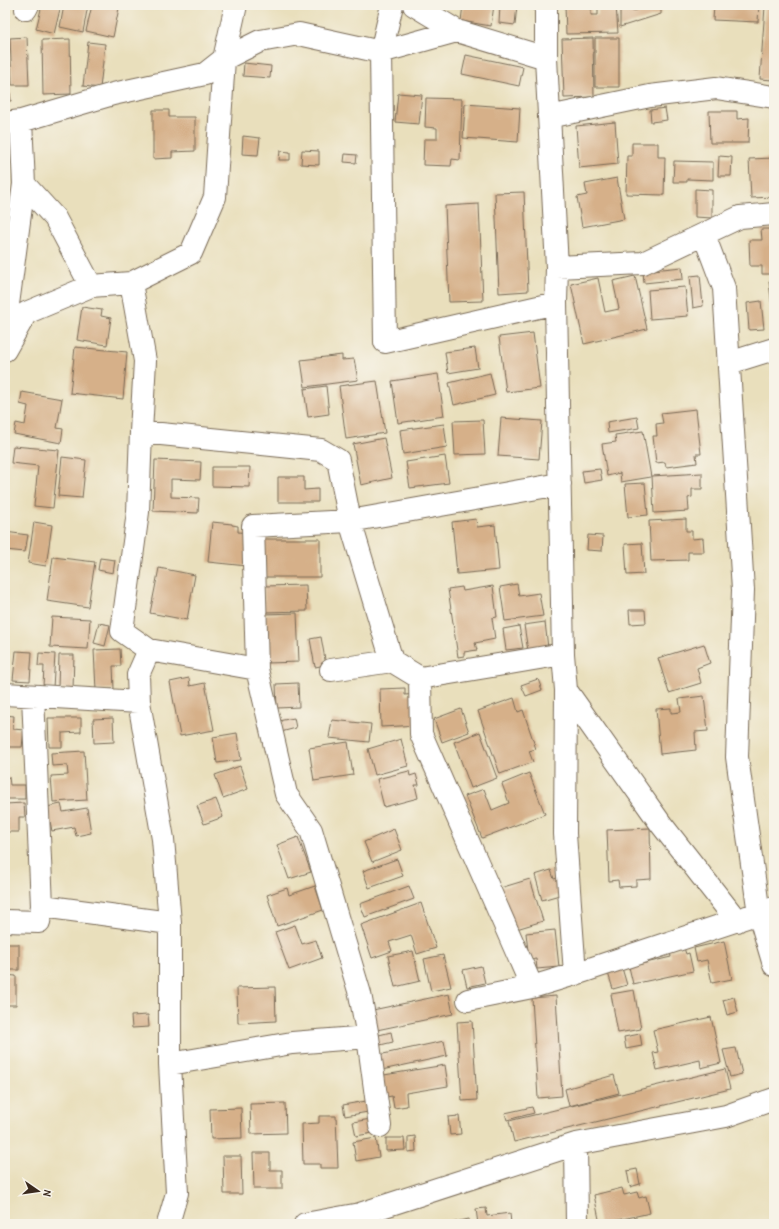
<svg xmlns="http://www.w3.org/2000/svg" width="779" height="1229" font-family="'Patrick Hand',sans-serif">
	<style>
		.building { fill: #d6b089 }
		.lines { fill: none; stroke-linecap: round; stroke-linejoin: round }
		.minor-casing { stroke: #786955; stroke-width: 24 }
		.minor { stroke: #fff; stroke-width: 22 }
	</style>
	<rect width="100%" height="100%" fill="#f7f3e8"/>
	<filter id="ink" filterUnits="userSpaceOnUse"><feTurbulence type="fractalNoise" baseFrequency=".025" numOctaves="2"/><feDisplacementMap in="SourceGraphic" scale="8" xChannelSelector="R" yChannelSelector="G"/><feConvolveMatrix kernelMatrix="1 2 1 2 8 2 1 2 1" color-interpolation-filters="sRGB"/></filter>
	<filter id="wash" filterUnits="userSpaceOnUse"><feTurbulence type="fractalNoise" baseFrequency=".012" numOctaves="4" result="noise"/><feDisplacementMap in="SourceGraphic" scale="16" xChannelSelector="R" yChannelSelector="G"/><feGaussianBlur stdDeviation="0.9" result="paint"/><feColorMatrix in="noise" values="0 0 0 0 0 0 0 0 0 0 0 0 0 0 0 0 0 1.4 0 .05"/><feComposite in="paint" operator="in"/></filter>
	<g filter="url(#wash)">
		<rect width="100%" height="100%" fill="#e9dfbc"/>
		<g id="blocks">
			<path class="building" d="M42 5H61L54 34 36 29Z
				M64 5H88L83 32 60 27Z
				M92 5H104L119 8 113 37 86 31Z
				M463 5H494L491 26 461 21Z
				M500 5H517L515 25 499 23Z
				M565 5H591V15H598V5H616L618 33 566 34Z
				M620 5H632V11L637 10V5H661V14L620 27Z
				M714 5H759L758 22 713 20Z
				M765 6 774 10V60L773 80 760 79Z
				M27 37 29 85H12L10 38Z
				M593 38 594 97 564 98 562 39Z
				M595 38H619V87H595Z
				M70 39 71 94 43 95 42 40Z
				M88 42 105 44 100 88 83 86Z
				M466 55 523 67 519 86 462 74Z
				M244 63 271 66 270 78 243 76Z
				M5 92H10L11 101H5Z
				M398 93 422 95 419 124 395 122Z
				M426 98 462 99 460 160 452 159 451 166 423 165 424 139H437V128L425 127Z
				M465 104 520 108 518 142 463 138Z
				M665 108 667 120 651 122 650 110Z
				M153 110H169V117H195V151L172 152V158L153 159Z
				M709 111H737V119L749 118 748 143H710Z
				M615 122 618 164 579 168 576 126Z
				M243 136 260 138 258 155 242 154Z
				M632 143H658V157H665L664 195 626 194 627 156H632Z
				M302 150 319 151V165L301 164Z
				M280 151 290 152V160H279Z
				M345 154 357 155 356 163 344 162Z
				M719 156 732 157 731 176H718Z
				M774 158V197L751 198 749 159Z
				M674 161 713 162V180L687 179V182H673Z
				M617 178 624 219 582 227 577 197 587 195 585 184Z
				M695 189 712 190V218L695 217Z
				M524 192 528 291 499 293 495 193Z
				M479 204 483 301 449 302 445 206Z
				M761 229H774V274H762V266H750L749 240H762Z
				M682 267 683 279 644 283 643 271Z
				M700 275 703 306 693 308 690 276Z
				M635 276 647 329 584 344 571 284 598 278 605 312 619 309 613 281Z
				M774 280V317H773L769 281Z
				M685 287 688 316 650 319 648 290Z
				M761 301 764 329 749 330 747 303Z
				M82 307 102 310 101 316 111 318 107 345 77 340Z
				M533 333 540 388 506 392 499 337Z
				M75 347 127 352 123 399 70 393Z
				M475 348 478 368 448 373 445 352Z
				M342 355V360L354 359 358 380 305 387 301 360Z
				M490 373 495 395 454 405 449 383Z
				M438 374 444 416 398 423 392 381Z
				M377 381 385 433 346 439 339 386Z
				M326 386 329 414 308 417 304 389Z
				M22 392 62 399 57 428 63 429 61 443 14 434 16 423 25 425 28 406 20 404Z
				M696 409 701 454H696L697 463 666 467 665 462 656 463 653 436H657L656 424 663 423 661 413Z
				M637 417 639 428 608 433 607 422Z
				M501 418 542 421 539 459 498 456Z
				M483 420 485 454 455 455 453 421Z
				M444 424 447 447 403 454 400 430Z
				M643 431 651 477 621 482 620 473 607 476 602 444 616 442 615 435Z
				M384 438 392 478 361 485 353 444Z
				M13 446 59 450 53 508 34 506 38 466 11 463Z
				M445 456 449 483 410 488 406 462Z
				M62 457 86 460 82 498 58 496Z
				M155 460 201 462 200 480 171 479V497L199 498 198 513 153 511Z
				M212 467H250L249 487 212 486Z
				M600 469 602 480 584 483 582 471Z
				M702 473V489H692V497L688 498 689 511 654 513 652 476Z
				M278 477H304V490L318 489V502H278Z
				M645 483 648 515 628 517 625 484Z
				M476 519 477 527 495 525 499 570 457 574 452 522Z
				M686 519V531H692V539L703 538 704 552H688V560L651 561 649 521Z
				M34 522 52 525 46 566 28 563Z
				M212 522 232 524V525L238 526V532L250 533 247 566 208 562Z
				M5 532 28 535 25 552 5 550Z
				M588 535 603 536 602 551 587 550Z
				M262 539H320V577H262Z
				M642 543 644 574 627 575 625 544Z
				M53 557 95 562 88 607 47 601Z
				M100 558 115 560 113 573 98 570Z
				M159 568 195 575 187 620 150 613Z
				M517 584 519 596 539 593 543 616 505 621 500 587Z
				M306 585 307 611 264 612V586Z
				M493 586 497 617 492 618 495 639 475 643 477 650 464 652V656L458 657 448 589 462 587 463 591Z
				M629 610H645L646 623 630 624Z
				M297 613 299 662 267 663 265 614Z
				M52 617 90 619 88 649 50 647Z
				M545 622 548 648 528 651 524 625Z
				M99 623 110 625 105 646 94 643Z
				M519 626 523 648 506 650 503 629Z
				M321 637 326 665 315 667 310 639Z
				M704 644 710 663 697 668 701 683 669 693 658 658Z
				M5 646H8L6 669H5Z
				M120 649 121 666H113L114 689 96 690 94 650Z
				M16 651 32 652 30 681 13 680Z
				M39 653 55 654 53 688 43 687 44 666H38Z
				M59 655H74L73 689 58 688Z
				M189 678 190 686 205 683 214 730 180 736 170 682Z
				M538 679 542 690 526 696 521 685Z
				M298 683 299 707 277 708 276 684Z
				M405 688V695L417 694 419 725 381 727 380 689Z
				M704 696 708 731 695 732 696 750 660 754 656 709 671 708V713L681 712 679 699Z
				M514 698 518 712 523 710 536 749 529 751 533 762 500 774 478 711Z
				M461 709 469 732 442 742 434 719Z
				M5 715 14 716 13 729 24 730 22 747H5Z
				M48 718H81V732L62 733V747H49Z
				M113 718 114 742 94 743 93 719Z
				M294 718 296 728 281 732 278 721Z
				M332 720 371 724 369 742 329 738Z
				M480 732 497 778 471 788 454 742Z
				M237 733 241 760 217 763 213 737Z
				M401 739 408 766 375 775 368 749Z
				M348 742 353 775 314 781 309 748Z
				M84 751 87 800 53 802 51 776 68 775 67 765 52 766 51 753Z
				M240 766 248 789 223 798 215 775Z
				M409 771 410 776 416 774 419 785H415L418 798 384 807 377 779Z
				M529 773 545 814 482 838 465 796 484 789 492 810 509 803 502 784Z
				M9 777 10 785H25V799H5V778Z
				M216 799 223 817 204 824 197 806Z
				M24 803 25 817H19V832H5V804Z
				M61 804 63 812 87 808 91 833 76 836 74 827 52 831 47 807Z
				M650 828 651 879 636 880V886L619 887 618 880 609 881 607 830Z
				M394 829 402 850 372 862 364 842Z
				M298 837 311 872 289 879 277 845Z
				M397 859 403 876 369 888 363 871Z
				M551 870 554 879 558 878 563 894 542 900 535 875Z
				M530 879 543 921 510 931 497 889Z
				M315 886 323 910 277 926 267 895 287 888 289 895Z
				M409 886 414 899 365 917 360 904Z
				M421 903 436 948 417 954 411 935 389 942 392 951 372 958 361 925Z
				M295 925 302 944 316 940 322 958 289 970 275 932Z
				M555 930 559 967 537 969 536 959 529 960 526 933Z
				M724 941 732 979 712 983 707 960 697 962 694 948Z
				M5 944H19V970H5Z
				M684 948 686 954 689 953 693 971 633 984 629 967 671 957 670 951Z
				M413 951 420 981 395 987 388 956Z
				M443 955 451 987 431 991 424 959Z
				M481 966 485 983 467 987 463 970Z
				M622 968 627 985 613 989 608 973Z
				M5 975 16 976V1005H5Z
				M275 987 276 1021 238 1023 237 988Z
				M634 990 641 1029 618 1033 611 994Z
				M449 994 453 1014 372 1031 368 1011Z
				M556 996 562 1096 538 1098 532 998Z
				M734 997 738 1012 727 1015 723 1000Z
				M148 1015 149 1027 132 1028 131 1016Z
				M711 1017 721 1063 701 1068 700 1060 657 1070 653 1053 658 1052 653 1030Z
				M472 1021 477 1100 462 1101 457 1022Z
				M391 1032 393 1042 376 1046 375 1036Z
				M640 1034 642 1046 626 1049 624 1037Z
				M444 1041 447 1056 377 1071 374 1056Z
				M736 1048 742 1074 730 1077 723 1050Z
				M445 1065 448 1086 406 1093 407 1106 394 1108 392 1096 381 1098 378 1076Z
				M725 1069 730 1089 514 1142 509 1121Z
				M614 1075 619 1093 569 1106 565 1089Z
				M366 1101 368 1112 345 1116 343 1105Z
				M285 1103 286 1133 251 1134 250 1104Z
				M532 1107 534 1113 507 1120 505 1113Z
				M241 1108 242 1138 211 1139 210 1109Z
				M319 1116H336L338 1168H320V1164H303L302 1124 319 1123Z
				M459 1116 461 1134 450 1135 448 1117Z
				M371 1119 373 1133 356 1136 353 1122Z
				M415 1136 416 1151 408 1152V1137Z
				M376 1138 379 1157 356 1161 353 1142Z
				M386 1138H404L405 1150 386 1151Z
				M253 1153H270V1170H282V1189H254Z
				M223 1156H241L242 1194H224Z
				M637 1169 640 1184 630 1187 627 1171Z
				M622 1188 624 1195 637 1192 639 1198 646 1196 650 1213 600 1224 594 1195Z
				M486 1208 487 1216 510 1213 511 1224H478L476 1209Z
				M469 1219 470 1224H451V1223Z"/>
		</g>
	</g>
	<g filter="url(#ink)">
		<use href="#blocks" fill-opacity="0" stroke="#786955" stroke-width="1"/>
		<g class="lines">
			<g class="minor-casing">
				<path id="minor" d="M392 5 381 52 385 342 556 303
					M414 5 457 31 546 58
					M546 5V58L557 267 556 303 563 654 566 690 565 834 575 974
					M26 9 28 5
					M549 117 650 96 716 88 774 97
					M5 123 21 121 113 94 205 74 224 59 260 41 299 34 381 52 457 31
					M24 184 55 218 91 286 131 283 145 361 141 432 138 512 122 631 149 650
					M704 235 724 288 743 590 737 757 759 914 774 965
					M557 267 643 263 740 217 774 214
					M131 283 191 253 215 197 224 59 236 5
					M5 327 24 184 21 121
					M5 350 26 313 91 286
					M729 363 774 349
					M141 432 321 450 338 460 350 521 560 484
					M331 670 392 661 420 678 563 654
					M420 678 421 734 532 987
					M566 690 661 824 737 921
					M5 694 139 702
					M33 696 42 906 170 923
					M5 921 39 922 42 906
					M468 1000 532 987 575 974 774 908
					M170 1064 292 1043 368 1037
					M380 1126 368 1037 360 994 311 830 286 794 257 669 253 526 350 521 392 661
					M576 1144 577 1224
					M168 1224 177 1193 170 1064V923L163 839 139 702 138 675 149 650 257 669
					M305 1224 360 1214 576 1144 726 1116 774 1099"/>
			</g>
			<use href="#minor" class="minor"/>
		</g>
	</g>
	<rect width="779" height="1229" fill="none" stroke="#f7f3e8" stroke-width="20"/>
	<g transform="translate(38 1191) rotate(103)" stroke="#f7f3e8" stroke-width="3" paint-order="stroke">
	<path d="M0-3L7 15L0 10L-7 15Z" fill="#3b2a1e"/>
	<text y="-6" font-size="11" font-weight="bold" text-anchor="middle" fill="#3b2a1e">N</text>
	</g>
</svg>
